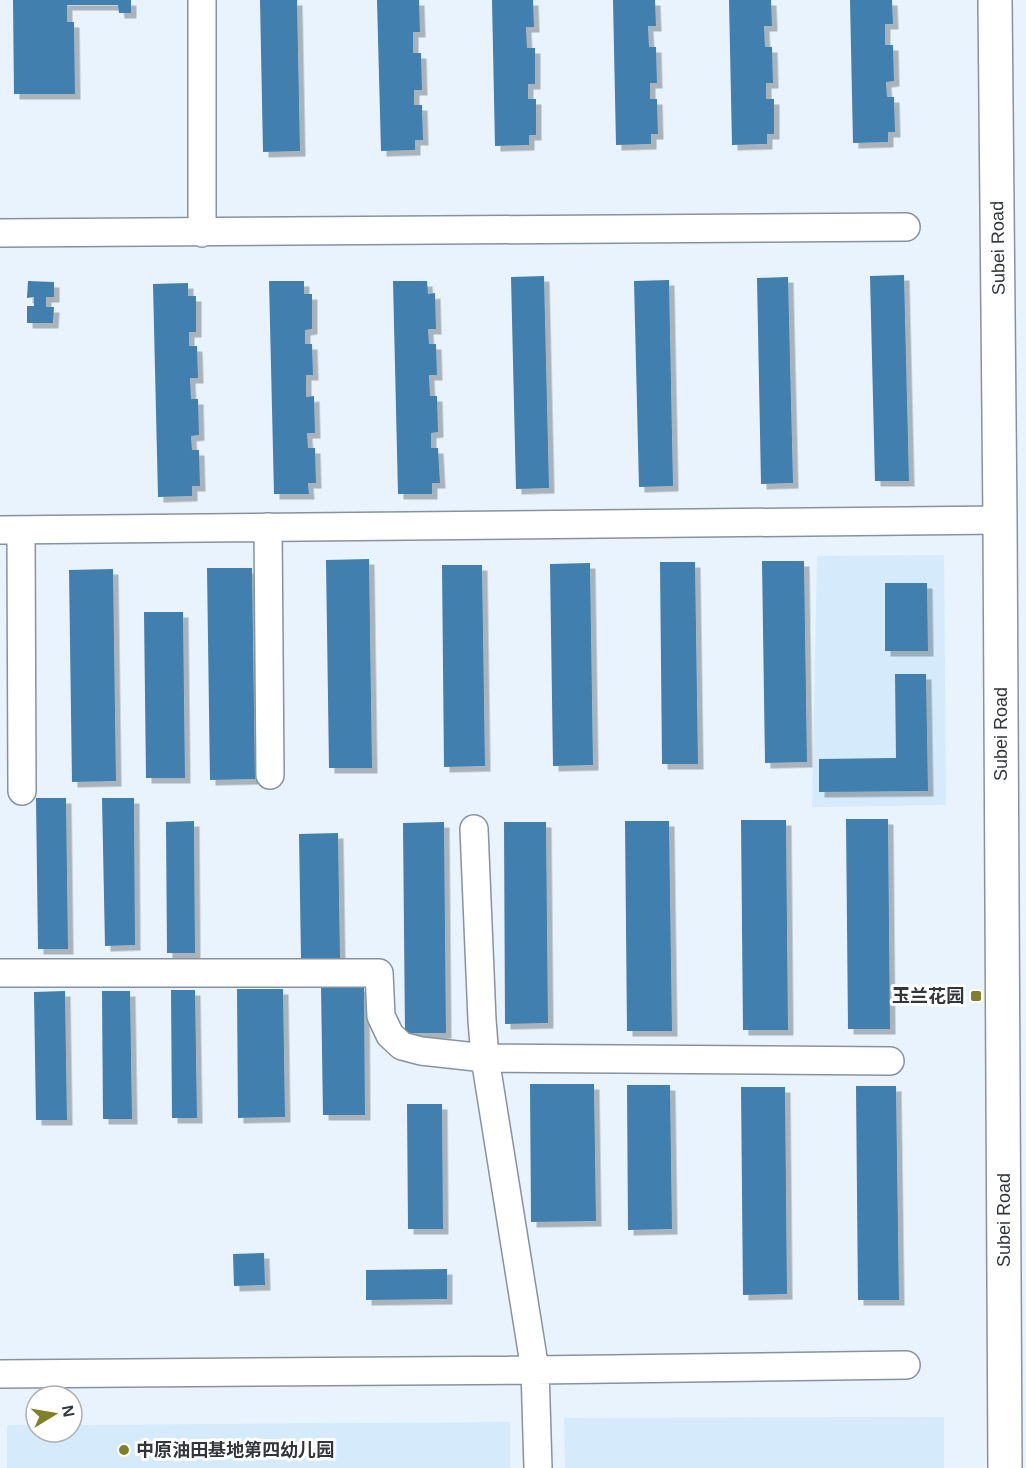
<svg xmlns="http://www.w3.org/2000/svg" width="1026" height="1468" font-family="Helvetica,'Noto Sans SC',sans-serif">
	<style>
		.built { fill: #d5eafb }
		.building { fill: #3f7fae; filter: url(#shadow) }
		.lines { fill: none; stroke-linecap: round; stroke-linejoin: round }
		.minor-casing { stroke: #86939e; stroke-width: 30 }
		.major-casing { stroke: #86939e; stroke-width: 36 }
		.minor { stroke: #fff; stroke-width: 27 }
		.major { stroke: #fff; stroke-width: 33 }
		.poi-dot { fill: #7f812a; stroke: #fff; stroke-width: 2 }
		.labels { text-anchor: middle; stroke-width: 6; stroke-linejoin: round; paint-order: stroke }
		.street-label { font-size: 18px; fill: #31363b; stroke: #fff }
		.poi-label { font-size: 18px; font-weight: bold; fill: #31363b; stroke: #fff; text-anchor: end }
	</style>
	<defs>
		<filter id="shadow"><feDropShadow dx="5.5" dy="5.5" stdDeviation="0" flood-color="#0004"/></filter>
	</defs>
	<rect width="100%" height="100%" fill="#e8f3fd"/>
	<path class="built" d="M944 555 946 805 812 807 817 556Z
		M944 1417V1468H565L564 1418Z
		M510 1422V1468H7V1425H36V1432H72V1425Z"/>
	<path class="building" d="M13 0H131V13H119L118 5H67V22H74L75 94H14Z
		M260 0H297L300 151 263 152Z
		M377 0H419L420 32H413V53H421L422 90H414V105H422L423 140H415V150L381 151Z
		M492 0H533L534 27H526L527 48H535V84H528V99H536V135H529V145L495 146Z
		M613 0H655L656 26H648L649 47H656L657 83H650V99H657L658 134H651V144L616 145Z
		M729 0H771L772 26H764L765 47H772L773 83H766V99H774V134H767V144L732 145Z
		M850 0H892L893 24H885V45H893L894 81 886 82 887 97H894L895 132H888V142L853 143Z
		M904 275 909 481H875L870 276Z
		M544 276 549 488 516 489 511 277Z
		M788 277 793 483 761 484 757 278Z
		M669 280 673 486 639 487 634 281Z
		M28 281 54 282V297H46V307H54L53 323H27V306H34V297L27 298Z
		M269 281H304V294H312V329L305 330V344H312L313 375H306V397L314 396 315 433H307L308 448H315L316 483H308L309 494H274Z
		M393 281H427L428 294 435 293 436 329H428L429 344H436L437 375H429L430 396H437L438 432 431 433V448H438L440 483H432V494H398Z
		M188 283V296H196V332H189V346H197L198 378H190L191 399H198L199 435 191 436 192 450H199L200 486H192V496L158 497 153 284Z
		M369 559 372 768H329L326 560Z
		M762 561H804L807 762 765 763Z
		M660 562H695L698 764H662Z
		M590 563 593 765 553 766 550 564Z
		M442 565H482L485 766 444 767Z
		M207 568H252L255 779 210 780Z
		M113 569 116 781 72 782 69 570Z
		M885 583H927L928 651H885Z
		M144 612H183L185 778H146Z
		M895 674H926L928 791 819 792V759L896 758Z
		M36 798H66L68 949H38Z
		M102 798H134L135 945 105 946Z
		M846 819H888L890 1029H848Z
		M741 820H786L788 1030H743Z
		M194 821 195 953H167L166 822Z
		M625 821H669L672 1031H627Z
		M444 822 446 1033H405L403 823Z
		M504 822H546L548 1023 505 1024Z
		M338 833 340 958H301L299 834Z
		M321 986H364L365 1115H323Z
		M237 989H283L285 1117 238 1118Z
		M171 990H195L197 1118H172Z
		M65 991 67 1120H36L34 992Z
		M102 991H130L132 1119H103Z
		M530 1084H594L596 1221 531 1222Z
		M627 1085H670L672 1229 628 1230Z
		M856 1086H896L899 1300H858Z
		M741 1087H785L787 1294 743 1295Z
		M407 1104H442L443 1229H408Z
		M264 1253 265 1285 234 1286 233 1254Z
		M447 1269V1299L366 1300V1270Z"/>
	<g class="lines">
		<g class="minor-casing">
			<path id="minor" d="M202 0V233
				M0 233 906 227
				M268 527 270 775
				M0 530 1000 520
				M21 530 22 791
				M474 829 482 1020 485 1058 535 1370 906 1365
				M0 973H379L381 1016 390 1035 402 1046 421 1051 485 1058 890 1061
				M0 1374 535 1370 538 1468"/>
		</g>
		<g class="major-casing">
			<path id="major" d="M995 0 1000 520 1005 1468"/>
		</g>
		<use href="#minor" class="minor"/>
		<use href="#major" class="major"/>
	</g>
	<g class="poi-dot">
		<rect x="970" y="990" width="12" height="12" rx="3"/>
		<circle cx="124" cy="1450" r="6"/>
	</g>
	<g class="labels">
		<g class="street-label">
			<text transform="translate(998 248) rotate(-91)" y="6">Subei Road</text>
			<text transform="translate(1001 734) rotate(-90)" y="6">Subei Road</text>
			<text transform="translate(1004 1220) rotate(-90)" y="6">Subei Road</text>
		</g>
		<g class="poi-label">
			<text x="964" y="1002">玉兰花园</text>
			<text x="136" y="1456" text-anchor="start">中原油田基地第四幼儿园</text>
		</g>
	</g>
	<g transform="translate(54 1414) rotate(79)"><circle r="28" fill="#ffffff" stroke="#adafb1" stroke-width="1.5"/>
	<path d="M0-4.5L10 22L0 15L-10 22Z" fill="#7f812a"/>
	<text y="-9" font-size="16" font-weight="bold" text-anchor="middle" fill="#31363b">N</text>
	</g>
</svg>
